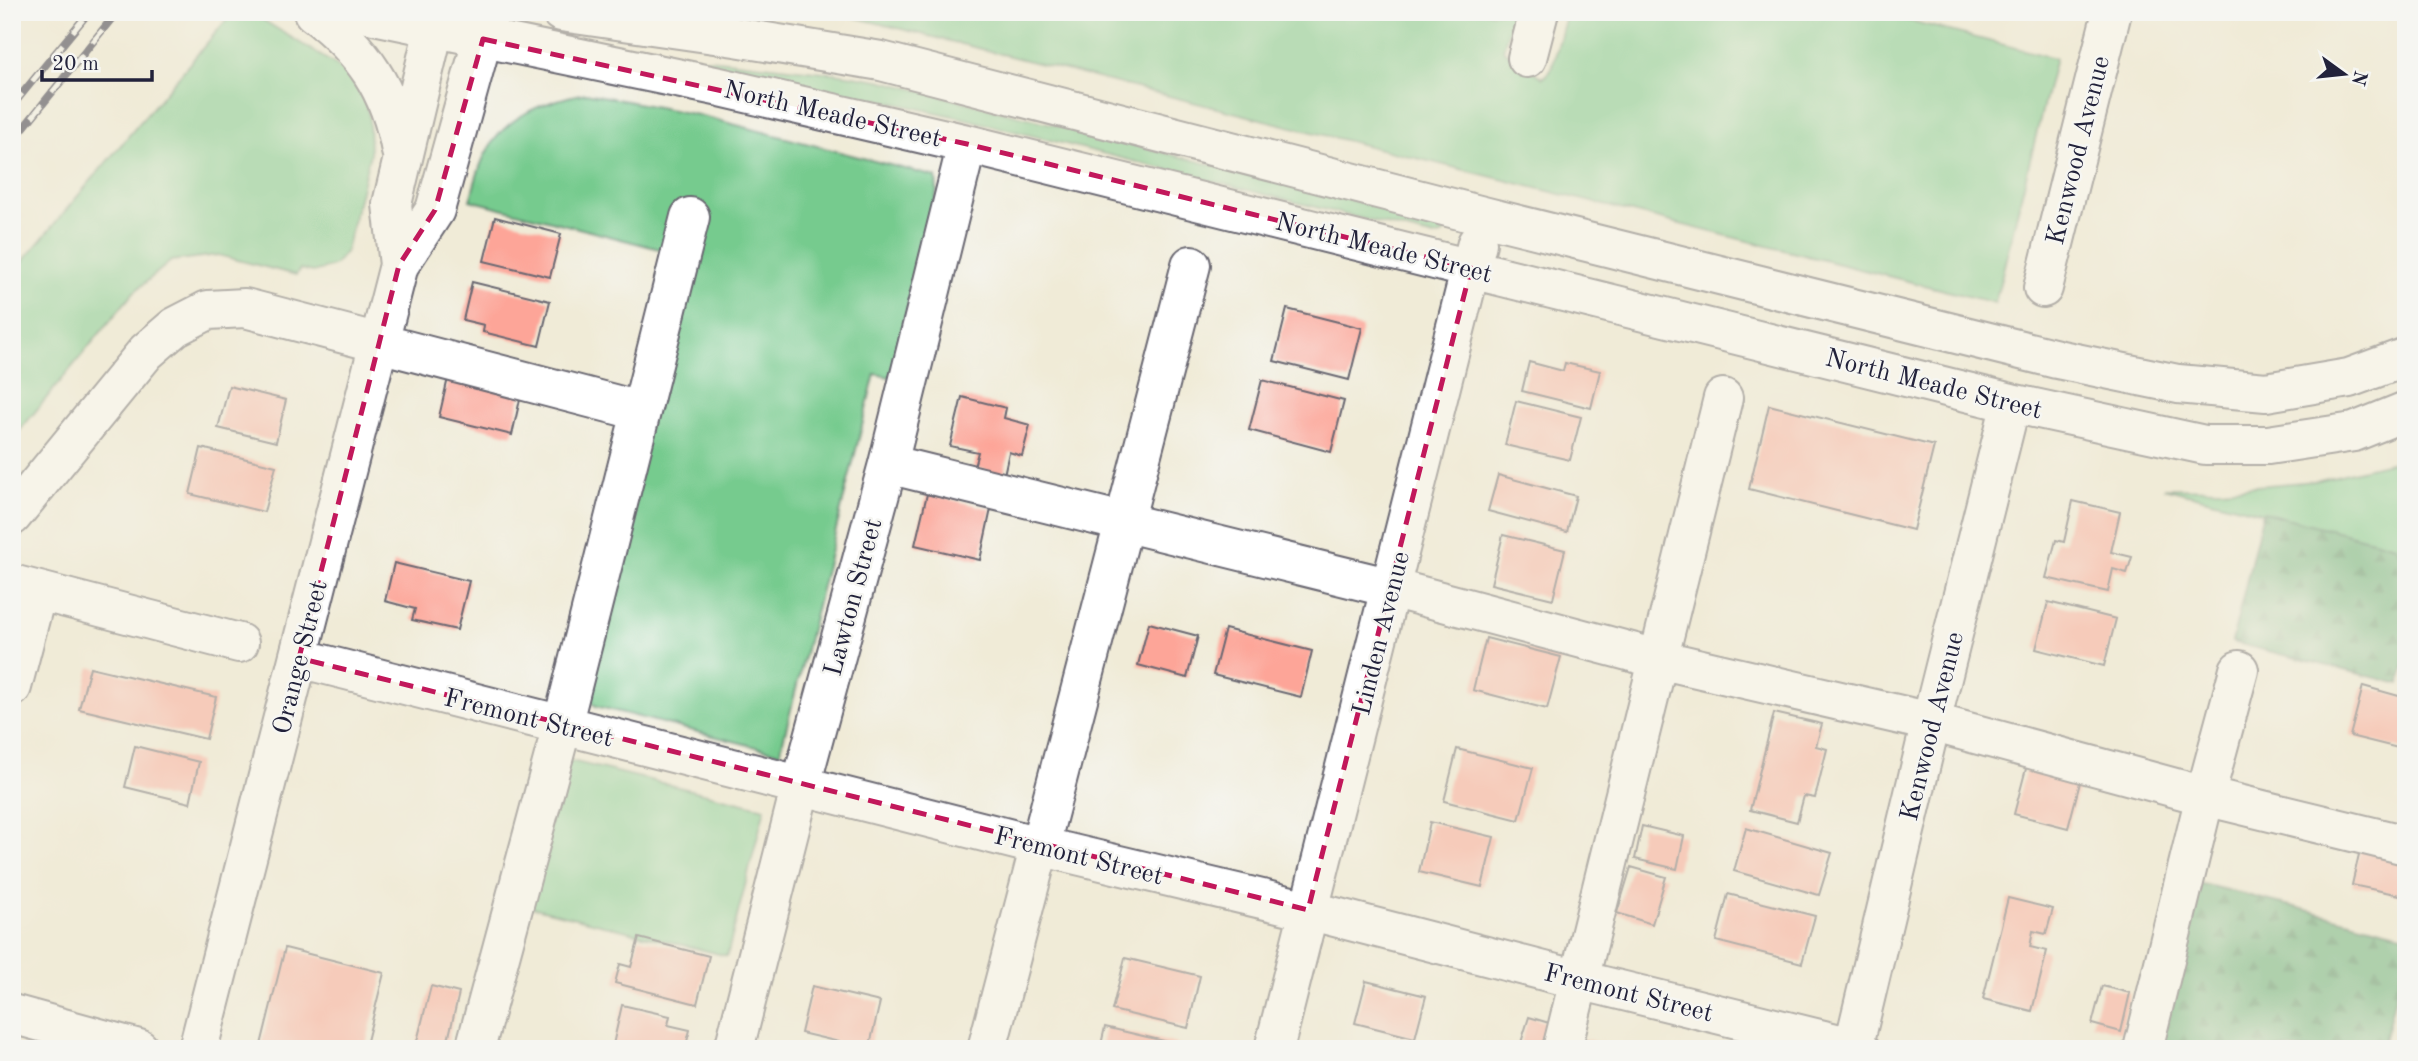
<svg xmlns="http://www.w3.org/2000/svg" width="2418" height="1061" font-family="'Old Standard TT',serif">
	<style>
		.green { fill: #76cb8e; stroke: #4c7664; stroke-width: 2 }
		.forest { fill: url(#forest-firs); stroke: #41685a; stroke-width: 2 }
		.building { fill: #fda598 }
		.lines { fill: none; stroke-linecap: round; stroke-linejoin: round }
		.minor-casing { stroke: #6a6872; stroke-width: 42 }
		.minor { stroke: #fff; stroke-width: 38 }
		.rail-casing { stroke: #22223b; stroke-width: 8 }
		.rail { stroke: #f6f6f2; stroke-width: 5; stroke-dasharray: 16; stroke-linecap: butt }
		.marked { fill: none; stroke: #c2185b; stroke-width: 5; stroke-dasharray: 14 9; stroke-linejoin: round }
		.labels { text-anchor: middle; stroke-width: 5; stroke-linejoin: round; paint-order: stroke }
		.street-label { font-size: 26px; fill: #22223b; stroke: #f6f6f2 }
	</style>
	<defs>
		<pattern id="forest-firs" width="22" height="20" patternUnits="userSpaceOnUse" patternTransform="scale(1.75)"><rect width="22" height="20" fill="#60af79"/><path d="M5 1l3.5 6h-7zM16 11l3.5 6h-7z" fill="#4f8e64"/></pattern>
	</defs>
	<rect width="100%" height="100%" fill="#f6f6f2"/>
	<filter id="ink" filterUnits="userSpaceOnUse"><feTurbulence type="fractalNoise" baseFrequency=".0143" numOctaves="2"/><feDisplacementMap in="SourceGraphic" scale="14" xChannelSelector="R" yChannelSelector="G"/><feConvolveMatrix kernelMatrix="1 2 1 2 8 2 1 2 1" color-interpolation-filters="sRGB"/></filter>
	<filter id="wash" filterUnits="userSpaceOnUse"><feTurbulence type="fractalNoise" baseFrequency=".00686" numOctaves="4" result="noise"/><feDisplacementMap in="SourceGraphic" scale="28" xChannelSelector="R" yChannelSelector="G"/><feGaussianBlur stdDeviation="1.57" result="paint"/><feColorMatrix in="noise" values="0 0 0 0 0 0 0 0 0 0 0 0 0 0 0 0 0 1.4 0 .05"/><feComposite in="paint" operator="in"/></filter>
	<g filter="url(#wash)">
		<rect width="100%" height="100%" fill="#f0ebd7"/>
		<path class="green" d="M233 12H250L336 65 361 86 369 116 370 154 346 251 334 266 313 272 300 269 296 275 218 255 171 261 133 293 12 440V274Z
			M833 12H1513L1503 50 1543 78 1552 68 1567 12H1876L2055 58 1995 303Z
			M674 55 842 74 879 80 1444 224V234L1434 237 962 118 871 98 674 62Z
			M586 93 698 115 936 177 937 191 890 377 875 374 780 753 596 706 588 700 671 252 470 200C475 185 478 167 486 153 507 114 546 101 586 93Z
			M2406 459V565L2396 546 2163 488 2220 489 2315 481Z
			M567 760 765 808 727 956 527 906Z"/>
		<path class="forest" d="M2263 512 2396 546 2406 565V660L2400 684 2232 642Z
			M2195 882 2406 935V954L2382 1049H2153Z"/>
		<g id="blocks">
			<path class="building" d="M495 217 561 234 550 277 484 261Z
				M472 282 550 301 539 346 483 332 484 325 463 320Z
				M1287 309 1362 328 1349 380 1274 361Z
				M1529 362 1563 371 1565 363 1600 371 1591 408 1522 391Z
				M448 378 521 395 512 435 439 417Z
				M1262 380 1344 401 1331 452 1249 430Z
				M229 386 286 400 276 442 218 428Z
				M962 397 1006 408 1004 418 1030 425 1022 456 1009 452 1004 475 974 467 978 452 950 446Z
				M1516 401 1581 417 1570 460 1505 445Z
				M1769 405 1934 446 1913 530 1749 489Z
				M201 448 276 466 264 512 190 494Z
				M1498 475 1576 496 1567 532 1488 511Z
				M927 494 991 509 980 560 915 545Z
				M2073 501 2120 512 2111 552 2132 557 2127 573 2113 569 2108 592 2046 578 2056 540 2064 542Z
				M1503 535 1565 550 1553 599 1491 584Z
				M394 563 469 581 457 630 412 620 415 609 385 601Z
				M2048 602 2116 619 2104 666 2036 649Z
				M1149 623 1198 636 1187 678 1138 665Z
				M1225 629 1312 651 1301 697 1213 675Z
				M1486 638 1561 657 1547 709 1473 690Z
				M90 667 216 697 206 739 79 709Z
				M2363 686 2406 698V750L2350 736Z
				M1774 713 1822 724 1816 746 1827 749 1815 798 1804 796 1797 822 1750 810Z
				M135 746 199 762 190 803 125 787Z
				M1457 749 1533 768 1519 820 1444 801Z
				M2028 761 2082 775 2068 828 2014 814Z
				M1430 822 1494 837 1482 887 1419 872Z
				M1642 826 1684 836 1677 869 1635 859Z
				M1746 828 1832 853 1819 895 1734 871Z
				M2362 841 2406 850V868L2400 895 2352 885Z
				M1631 867 1666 877 1652 924 1617 913Z
				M1728 894 1815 916 1802 963 1716 941Z
				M2008 898 2053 909 2046 934 2033 931 2030 947 2047 951 2032 1011 1983 999Z
				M639 938 709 956 697 1004 615 983 620 964 631 967Z
				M285 948 384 973 365 1049H260Z
				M1125 958 1200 976 1188 1028 1112 1010Z
				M1366 981 1426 996 1415 1038 1355 1023Z
				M431 986 459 993 446 1049H415Z
				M812 986 880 1002 869 1049 801 1033Z
				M2102 986 2130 993 2121 1032 2092 1024Z
				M622 1005 670 1016 668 1025 690 1030 685 1049H612Z
				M1529 1017 1549 1023 1541 1049H1519Z
				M1105 1027 1181 1045 1180 1049H1100Z
				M1585 1039 1617 1048V1049H1582Z"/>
		</g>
	</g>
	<g filter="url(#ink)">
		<use href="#blocks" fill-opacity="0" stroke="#6a6872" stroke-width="2"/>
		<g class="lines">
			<g class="minor-casing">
				<path id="minor" d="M313 12C363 50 390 89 401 151
					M359 12 720 87 967 144 2011 403 2205 445H2268L2354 432 2406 411
					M561 12 735 37 881 61 1483 216 2057 359 2178 384 2266 392 2349 378 2406 357
					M1527 58 1539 12
					M399 265 392 204 438 12
					M2043 288 2112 12
					M888 464 1391 588 1658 659 1931 722 2205 796 2406 845
					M12 516 146 352 175 327 208 310 245 308 640 411
					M12 584 239 643
					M299 658 1039 846 1308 910 1579 980 1860 1049
					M12 687 37 592
					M12 1014 139 1049
					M198 1049 399 265 435 210 490 12
					M475 1049 562 726 690 217
					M734 1049 801 785 888 464 967 144
					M987 1049 1191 265
					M1274 1049 1477 243
					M1562 1049 1723 398
					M1853 1049 1931 722 2011 403
					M2143 1049 2205 796 2239 670"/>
			</g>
			<use href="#minor" class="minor"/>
			<g class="rail-casing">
				<path id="rail" d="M12 106 89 12
					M12 142 117 12"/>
			</g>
			<use href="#rail" class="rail"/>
		</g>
	</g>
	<path d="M0 0H2418V1061H0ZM483 39 967 144 1471 268 1308 910 299 658 399 265 435 210Z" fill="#f0ebd7" fill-opacity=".55" fill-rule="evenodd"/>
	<path class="marked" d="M483 39 967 144 1471 268 1308 910 299 658 399 265 435 210Z"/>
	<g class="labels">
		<g class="street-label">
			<text transform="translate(833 113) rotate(13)" y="9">North Meade Street</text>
			<text transform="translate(2077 150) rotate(-76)" y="9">Kenwood Avenue</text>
			<text transform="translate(1384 247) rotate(14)" y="9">North Meade Street</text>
			<text transform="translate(1934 383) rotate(14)" y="9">North Meade Street</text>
			<text transform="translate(852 597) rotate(-75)" y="9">Lawton Street</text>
			<text transform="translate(1380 633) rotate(-76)" y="9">Linden Avenue</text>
			<text transform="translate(299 657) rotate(-76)" y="9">Orange Street</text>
			<text transform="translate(529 717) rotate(14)" y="9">Fremont Street</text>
			<text transform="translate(1931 726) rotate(-76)" y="9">Kenwood Avenue</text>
			<text transform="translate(1079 855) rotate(14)" y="9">Fremont Street</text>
			<text transform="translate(1629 992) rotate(14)" y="9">Fremont Street</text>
		</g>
	</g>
	<rect width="2418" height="1061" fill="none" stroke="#f6f6f2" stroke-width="42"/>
	<g transform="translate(2344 74) rotate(105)" stroke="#f6f6f2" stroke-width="5" paint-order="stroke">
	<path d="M0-5L12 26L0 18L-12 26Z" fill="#22223b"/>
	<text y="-10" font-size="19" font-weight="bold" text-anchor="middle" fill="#22223b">N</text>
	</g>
	<path d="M42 70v10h110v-10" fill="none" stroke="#22223b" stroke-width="3.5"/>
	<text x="52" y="70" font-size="21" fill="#22223b" stroke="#f6f6f2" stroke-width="5" paint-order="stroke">20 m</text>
</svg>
